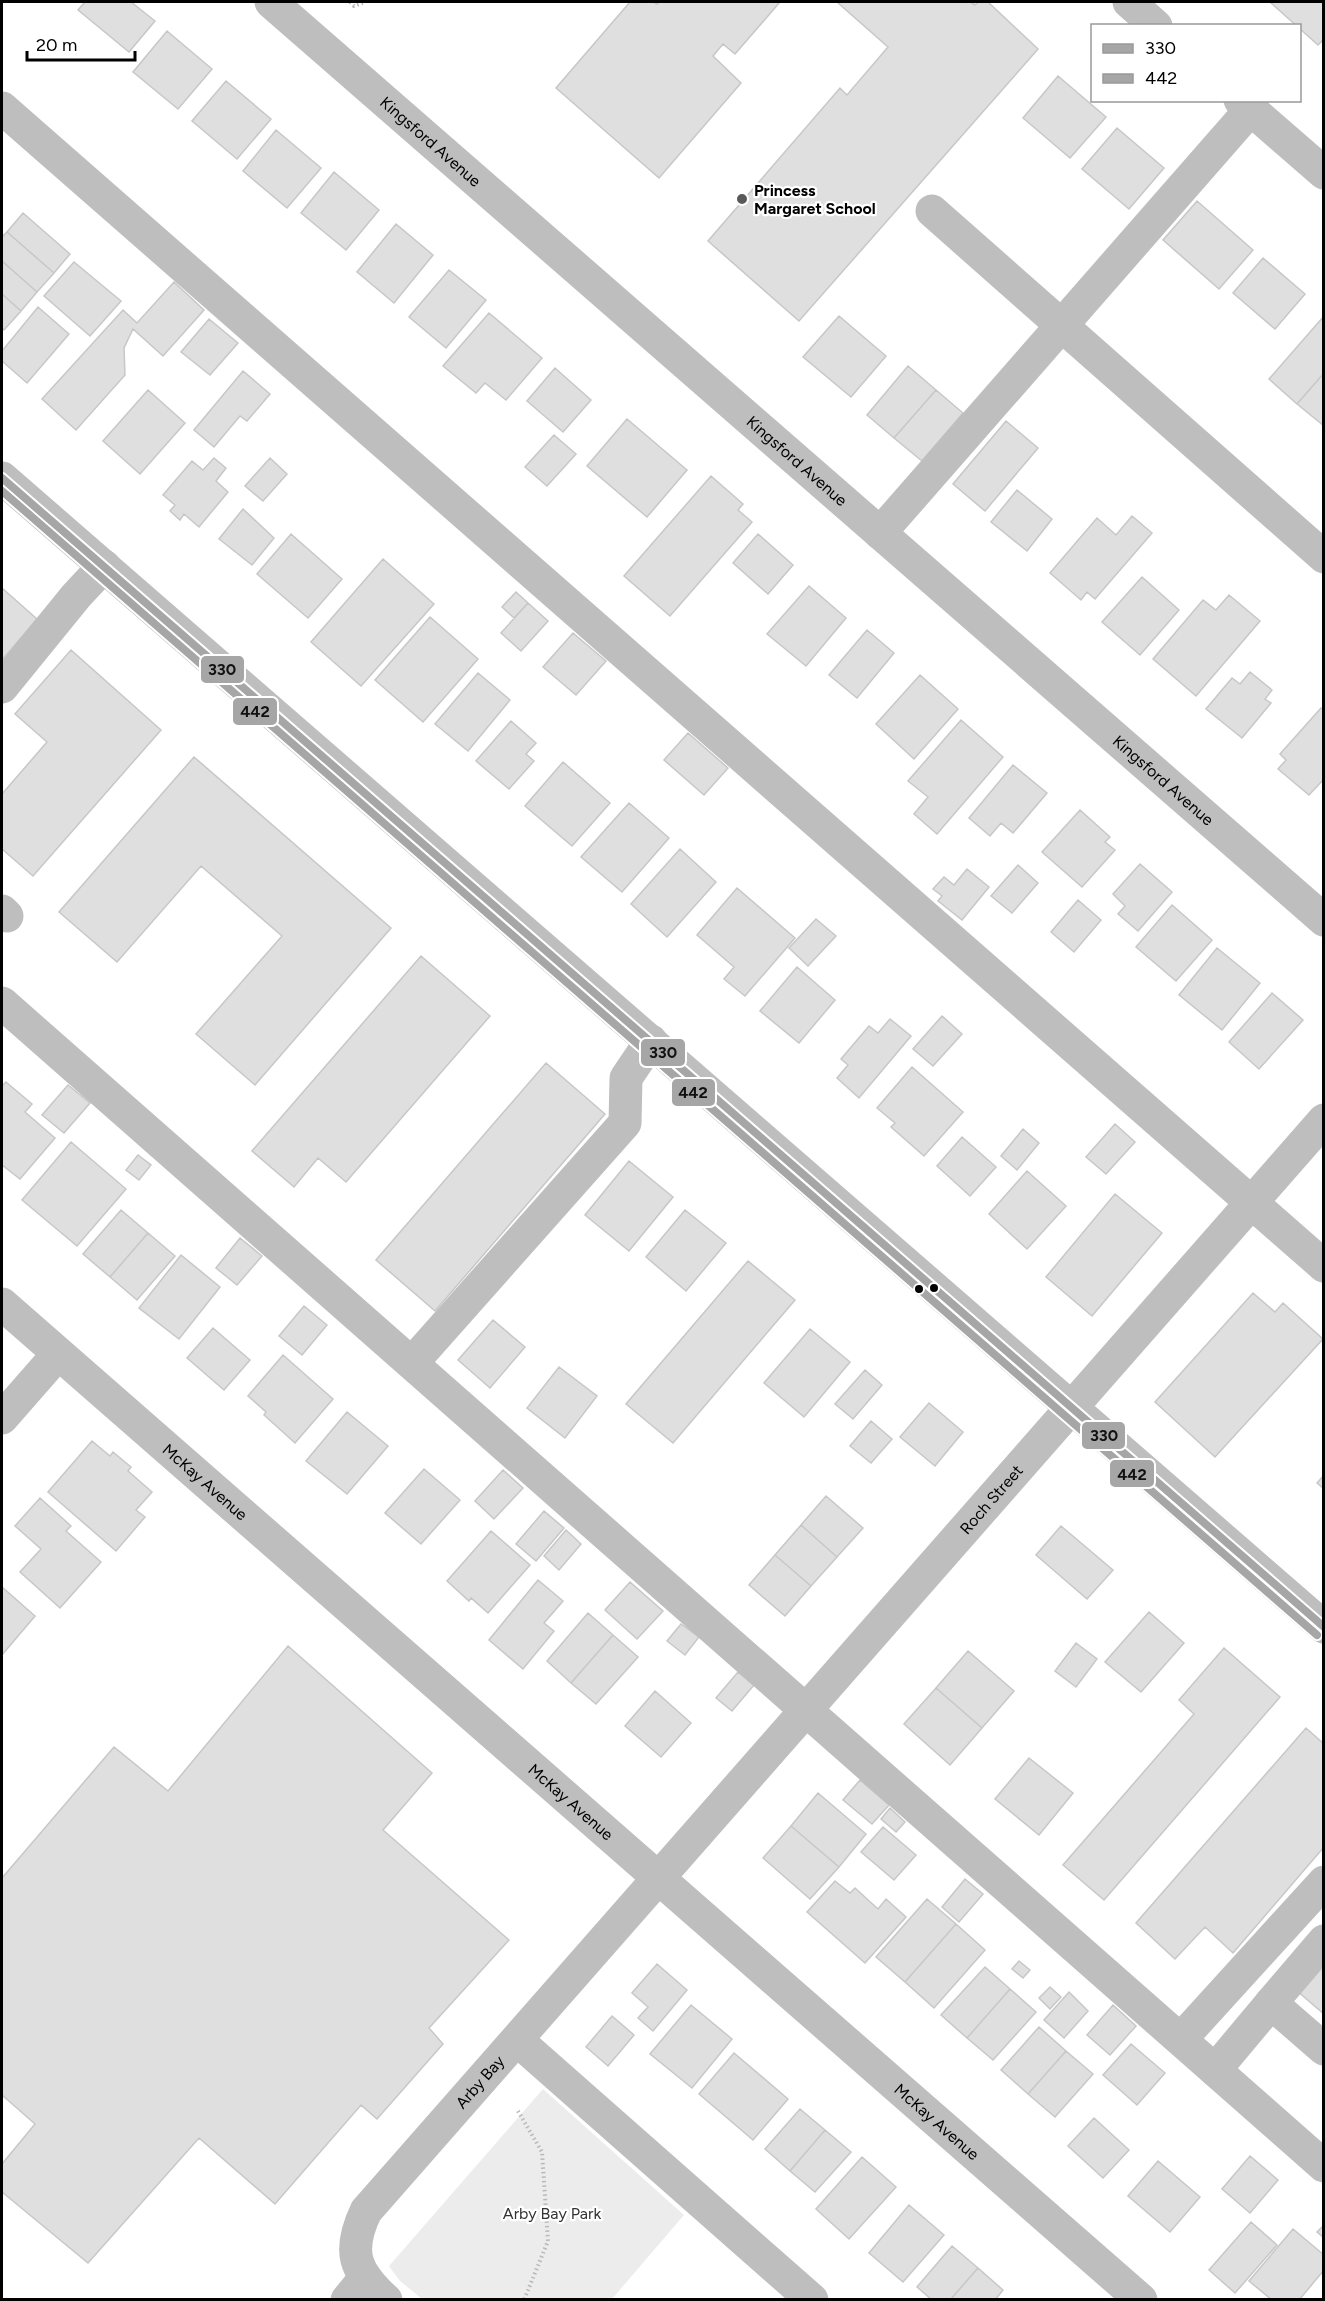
<svg xmlns="http://www.w3.org/2000/svg" width="1325" height="2301" font-family="Figtree,sans-serif">
	<style>
		.green { fill: #ececec }
		.building { fill: #dfdfdf; stroke: #c7c7c7; stroke-width: 1.5 }
		.lines { fill: none; stroke-linecap: round; stroke-linejoin: round }
		.path { stroke: #b9b9b9; stroke-width: 4; stroke-dasharray: 1.5 3; stroke-linecap: butt }
		.minor { stroke: #bebebe; stroke-width: 33 }
		.bus-1-casing { stroke: #fff; stroke-width: 12 }
		.bus-2-casing { stroke: #fff; stroke-width: 12 }
		.bus-1 { stroke: #a6a6a6; stroke-width: 8 }
		.bus-2 { stroke: #a6a6a6; stroke-width: 8 }
		.poi-dot { fill: #595959; stroke: #fff; stroke-width: 2 }
		.bus-dot { fill: #000; stroke: #fff; stroke-width: 2 }
		.labels { text-anchor: middle; stroke-width: 4.5; stroke-linejoin: round; paint-order: stroke }
		.street-label { font-size: 16px; fill: #000; stroke: #fff }
		.poi-label { font-size: 16px; font-weight: bold; fill: #000; stroke: #fff; text-anchor: start }
		.park-label { font-size: 16px; fill: #333; stroke: #fff }
		.line-badge { stroke: #fff; stroke-width: 2 }
		.pale-badge-label { font-size: 16px; text-anchor: middle; font-weight: bold; fill: #111 }
	</style>
	<rect width="100%" height="100%" fill="#fff"/>
	<path class="green" d="M543 2089 684 2215 612 2299H422L400 2281 389 2266Z"/>
	<path class="building" d="M85 2H131L155 21 129 52 78 10Z
		M630 2H653L657 4 659 2H780L735 54 723 44 713 56 741 83 659 178 556 88Z
		M837 2H970L975 5 978 2H988L1038 49 799 321 708 241 840 88 847 95 888 47Z
		M1273 2H1324V39L1318 45 1271 3Z
		M167 31 212 69 178 109 133 72Z
		M1058 76 1106 117 1070 158 1023 118Z
		M226 81 271 119 237 159 192 121Z
		M1117 128 1164 168 1129 209 1082 169Z
		M276 130 321 168 287 208 243 171Z
		M334 172 379 210 346 250 301 213Z
		M1197 201 1253 250 1219 289 1163 240Z
		M23 213 70 254 54 273 7 232Z
		M396 224 433 255 394 303 357 272Z
		M7 232 54 273 37 292 2 261V237Z
		M1263 258 1305 294 1275 329 1233 293Z
		M2 261 37 292 21 311 2 294Z
		M74 262 121 301 90 336 44 296Z
		M449 270 486 300 446 348 409 317Z
		M174 282 204 310 163 356 133 329 124 348 125 375 76 430 42 399 123 310 137 323Z
		M2 294 21 311 4 330 2 328Z
		M38 307 69 334 27 383 2 361V351Z
		M489 313 542 358 506 400 485 383 476 393 443 366Z
		M839 316 886 356 851 397 803 357Z
		M1324 316V373L1297 404 1269 379Z
		M209 319 238 343 210 375 181 352Z
		M908 366 936 390 894 438 867 415Z
		M555 368 591 400 563 432 527 401Z
		M243 371 270 394 247 421 240 416 214 447 194 430Z
		M1324 373V426L1297 404Z
		M148 390 185 423 140 474 103 441Z
		M936 390 963 413 922 461 894 438Z
		M627 419 687 470 647 517 587 466Z
		M1006 421 1038 448 985 511 953 484Z
		M554 435 576 454 547 486 525 467Z
		M214 458 226 468 216 481 228 492 199 527 184 514 180 520 170 511 175 505 163 495 192 461 203 470Z
		M270 458 287 474 263 501 245 486Z
		M711 476 743 504 738 510 752 522 670 616 624 576Z
		M1017 490 1052 519 1027 551 991 522Z
		M243 509 274 538 252 565 219 539Z
		M1132 516 1152 533 1095 599 1087 592 1081 600 1050 573 1097 518 1116 535Z
		M291 534 342 579 308 618 257 574Z
		M758 534 793 565 768 594 733 563Z
		M383 559 434 604 361 686 311 642Z
		M1142 577 1179 610 1140 655 1102 622Z
		M809 586 846 618 806 666 767 634Z
		M2 588 37 619 2 660Z
		M516 592 528 603 514 618 502 607Z
		M1229 595 1260 621 1196 696 1153 659 1203 600 1216 610Z
		M528 603 548 621 521 651 501 633Z
		M430 617 478 659 423 722 375 680Z
		M867 630 894 653 857 698 829 675Z
		M573 633 606 661 576 695 543 667Z
		M71 650 161 730 33 876 2 849V794L47 742 15 714Z
		M1250 672 1272 690 1265 699 1271 703 1242 738 1206 709 1232 678 1240 684Z
		M478 673 510 700 468 751 435 724Z
		M920 675 958 709 914 759 876 724Z
		M1321 708 1324 710V779L1309 795 1278 769 1286 760 1280 754Z
		M961 720 1003 757 937 834 914 814 928 797 908 781Z
		M511 721 536 743 526 754 534 761 509 789 476 761Z
		M688 733 728 768 704 795 664 760Z
		M194 757 391 928 255 1085 196 1034 282 936 201 866 117 962 59 912Z
		M563 762 610 803 572 846 525 806Z
		M1013 765 1047 793 1013 833 1001 823 990 836 969 818Z
		M629 803 669 838 622 892 581 857Z
		M1080 810 1110 837 1105 842 1115 850 1082 887 1042 852Z
		M680 849 716 882 667 937 631 904Z
		M1140 864 1172 892 1138 931 1118 914 1125 906 1113 894Z
		M1018 865 1038 883 1012 913 991 896Z
		M967 869 989 887 962 920 938 901 942 896 933 889 944 877 954 885Z
		M737 888 795 938 745 996 724 979 734 967 697 935Z
		M1078 900 1101 920 1074 952 1051 932Z
		M1172 905 1212 940 1176 981 1136 947Z
		M816 919 836 936 808 966 789 948Z
		M1217 948 1260 983 1222 1030 1179 995Z
		M421 956 490 1016 346 1182 318 1158 294 1187 252 1151Z
		M797 967 835 1000 799 1043 760 1011Z
		M1272 993 1303 1020 1259 1069 1229 1042Z
		M942 1016 962 1034 933 1066 913 1049Z
		M890 1019 911 1036 859 1098 837 1078 848 1065 841 1059 869 1026 878 1033Z
		M546 1063 605 1114 435 1311 376 1260Z
		M912 1067 963 1112 924 1156 891 1127 895 1123 877 1108Z
		M6 1082 32 1104 25 1112 55 1138 20 1179 2 1165V1086Z
		M68 1085 90 1103 64 1133 42 1115Z
		M1115 1124 1135 1142 1106 1174 1086 1157Z
		M1023 1129 1039 1143 1017 1170 1001 1156Z
		M962 1137 996 1167 970 1196 937 1166Z
		M71 1142 126 1189 77 1246 22 1200Z
		M138 1155 151 1165 139 1180 126 1170Z
		M629 1161 673 1197 629 1251 585 1215Z
		M1027 1171 1066 1206 1027 1249 989 1214Z
		M1115 1194 1162 1233 1092 1316 1046 1277Z
		M121 1210 148 1233 110 1277 83 1254Z
		M685 1210 726 1243 686 1291 646 1257Z
		M148 1233 175 1256 137 1300 110 1277Z
		M240 1238 262 1256 237 1285 216 1268Z
		M181 1255 220 1287 179 1339 139 1308Z
		M748 1261 795 1300 673 1443 626 1404Z
		M1253 1293 1275 1312 1283 1303 1323 1339 1215 1457 1155 1402Z
		M304 1306 327 1325 302 1355 279 1336Z
		M493 1320 525 1347 490 1388 458 1360Z
		M213 1328 250 1360 224 1390 187 1358Z
		M810 1329 850 1362 804 1417 764 1383Z
		M283 1355 333 1399 295 1443 264 1415 266 1412 248 1396Z
		M559 1367 597 1396 565 1438 527 1408Z
		M865 1370 882 1385 853 1419 835 1404Z
		M929 1403 963 1432 935 1466 900 1437Z
		M347 1412 388 1446 347 1494 306 1461Z
		M871 1421 892 1439 871 1463 850 1446Z
		M92 1441 110 1456 113 1452 131 1467 128 1471 152 1492 136 1510 145 1517 116 1551 48 1492Z
		M424 1469 460 1500 421 1544 385 1513Z
		M503 1470 523 1488 494 1519 475 1501Z
		M1324 1475V1489L1317 1483Z
		M826 1496 863 1528 837 1557 801 1525Z
		M40 1498 71 1526 66 1531 101 1562 60 1608 20 1572 41 1549 15 1526Z
		M544 1511 564 1528 536 1561 516 1544Z
		M801 1525 837 1557 811 1586 775 1555Z
		M1061 1526 1113 1570 1087 1599 1036 1555Z
		M566 1530 581 1544 559 1570 544 1556Z
		M491 1531 530 1565 488 1613 471 1598 469 1601 447 1581Z
		M775 1555 811 1586 785 1616 749 1585Z
		M538 1580 563 1601 544 1623 554 1631 523 1669 489 1640Z
		M630 1582 663 1611 637 1639 605 1610Z
		M2 1587 35 1616 2 1655Z
		M1149 1612 1184 1643 1141 1692 1105 1662Z
		M588 1613 613 1635 571 1683 547 1661Z
		M681 1624 699 1637 685 1655 667 1641Z
		M613 1635 638 1657 596 1704 571 1683Z
		M1076 1643 1097 1659 1076 1687 1055 1671Z
		M288 1646 432 1773 383 1830 509 1940 429 2028 443 2044 377 2119 361 2105 275 2204 199 2138 88 2263 2 2192V2164L35 2124 2 2095V1878L114 1747 168 1791Z
		M1224 1648 1280 1697 1104 1900 1063 1865 1194 1714 1179 1700Z
		M968 1651 1014 1691 982 1728 936 1688Z
		M738 1672 754 1685 732 1711 716 1698Z
		M936 1688 982 1728 950 1765 904 1724Z
		M655 1691 691 1723 661 1757 625 1726Z
		M1306 1728 1324 1744V1847L1233 1953 1205 1927 1175 1959 1136 1923Z
		M1029 1758 1073 1793 1039 1835 995 1799Z
		M860 1780 889 1805 872 1824 843 1800Z
		M818 1793 866 1834 839 1867 791 1826Z
		M890 1808 905 1822 896 1832 881 1819Z
		M791 1826 839 1867 810 1899 763 1858Z
		M883 1827 916 1855 894 1880 861 1852Z
		M965 1879 983 1894 959 1922 942 1907Z
		M835 1881 850 1893 855 1888 878 1909 886 1899 906 1917 865 1963 807 1912Z
		M927 1899 956 1924 905 1982 876 1957Z
		M956 1924 985 1950 934 2008 905 1982Z
		M1324 1959V2014L1296 1990Z
		M1019 1961 1030 1970 1023 1978 1012 1969Z
		M657 1964 687 1990 653 2031 638 2018 648 2007 632 1993Z
		M985 1967 1010 1989 967 2038 941 2015Z
		M1050 1987 1061 1997 1050 2009 1039 1998Z
		M1010 1989 1036 2012 993 2060 967 2038Z
		M1069 1992 1088 2011 1064 2038 1044 2020Z
		M691 2005 732 2039 692 2088 650 2054Z
		M1113 2005 1136 2026 1110 2055 1087 2035Z
		M612 2016 634 2035 608 2066 586 2047Z
		M1039 2027 1066 2051 1028 2094 1001 2070Z
		M1131 2044 1165 2073 1137 2105 1103 2075Z
		M1066 2051 1093 2074 1055 2117 1028 2094Z
		M734 2053 788 2099 753 2140 699 2094Z
		M800 2109 825 2130 790 2171 765 2149Z
		M1094 2118 1129 2150 1103 2178 1068 2146Z
		M825 2130 851 2152 815 2192 790 2171Z
		M1250 2156 1278 2180 1250 2213 1222 2189Z
		M862 2157 896 2187 849 2239 816 2209Z
		M1158 2161 1200 2197 1170 2232 1128 2196Z
		M909 2205 944 2235 903 2282 869 2253Z
		M1251 2222 1277 2245 1235 2293 1209 2270Z
		M1324 2225V2238L1317 2232Z
		M1293 2229 1324 2255V2270L1299 2300H1272L1249 2281Z
		M952 2246 978 2268 950 2300H932L917 2287Z
		M978 2268 1003 2290 995 2300H950Z"/>
	<g class="lines">
		<path class="path" d="M350 2 354 6 365 2
			M518 2111 542 2152 548 2241 524 2300"/>
		<g class="minor">
			<path id="s1" d="M271 2 1324 920"/>
			<path d="M1129 2 1156 26"/>
			<path d="M1240 100 1324 173"/>
			<path d="M2 108 1324 1266"/>
			<path d="M932 211 1324 557"/>
			<path d="M2 478 1324 1627"/>
			<path d="M880 533 1251 109"/>
			<path d="M2 687 76 596 104 566"/>
			<path d="M2 911 7 916"/>
			<path d="M2 1003 1324 2166"/>
			<path id="s2" d="M2 1304 1141 2300"/>
			<path d="M412 1363 625 1123 626 1078 651 1041"/>
			<path d="M2 1418 58 1354"/>
			<path d="M1324 1941 1271 2003 1324 2049"/>
			<path d="M1181 2039 1324 1882"/>
			<path d="M517 2040 812 2300"/>
			<path d="M1215 2070 1271 2003"/>
			<path d="M347 2300 365 2278"/>
			<path id="s3" d="M386 2300C354 2271 347 2251 366 2211L1324 1120"/>
		</g>
		<g class="bus-1-casing">
			<path id="bus-1" d="M2 478 1324 1627"/>
		</g>
		<g class="bus-2-casing">
			<path id="bus-2" d="M2 491 1317 1635"/>
		</g>
		<use href="#bus-1" class="bus-1"/>
		<use href="#bus-2" class="bus-2"/>
	</g>
	<circle class="poi-dot" cx="742" cy="199" r="6"/>
	<g class="bus-dot">
		<circle cx="934" cy="1288" r="5"/>
		<circle cx="919" cy="1289" r="5"/>
	</g>
	<g class="labels">
		<g class="street-label">
			<text dy="6" stroke="none"><textPath href="#s1" startOffset="212">Kingsford Avenue</textPath></text>
			<text dy="6" stroke="none"><textPath href="#s1" startOffset="698">Kingsford Avenue</textPath></text>
			<text dy="6" stroke="none"><textPath href="#s1" startOffset="1184">Kingsford Avenue</textPath></text>
			<text dy="6" stroke="none"><textPath href="#s2" startOffset="270">McKay Avenue</textPath></text>
			<text dy="6" stroke="none"><textPath href="#s3" startOffset="1048">Roch Street</textPath></text>
			<text dy="6" stroke="none"><textPath href="#s2" startOffset="756">McKay Avenue</textPath></text>
			<text dy="6" stroke="none"><textPath href="#s3" startOffset="273">Arby Bay</textPath></text>
			<text dy="6" stroke="none"><textPath href="#s2" startOffset="1242">McKay Avenue</textPath></text>
		</g>
		<g class="poi-label">
			<text x="754" y="196">Princess<tspan x="754" dy="18">Margaret School</tspan></text>
		</g>
		<g class="park-label">
			<text x="552" y="2219">Arby Bay Park</text>
		</g>
	</g>
	<g class="line-badge">
		<rect x="200" y="655" width="45" height="29" rx="6" fill="#a6a6a6"/>
		<rect x="232" y="697" width="46" height="29" rx="6" fill="#a6a6a6"/>
		<rect x="640" y="1038" width="46" height="29" rx="6" fill="#a6a6a6"/>
		<rect x="671" y="1078" width="45" height="29" rx="6" fill="#a6a6a6"/>
		<rect x="1081" y="1421" width="45" height="29" rx="6" fill="#a6a6a6"/>
		<rect x="1109" y="1459" width="46" height="29" rx="6" fill="#a6a6a6"/>
	</g>
	<g class="pale-badge-label">
		<text x="222" y="675">330</text>
		<text x="255" y="717">442</text>
		<text x="663" y="1058">330</text>
		<text x="693" y="1098">442</text>
		<text x="1104" y="1441">330</text>
		<text x="1132" y="1480">442</text>
	</g>
	<rect width="1325" height="2301" fill="none" stroke="#000000" stroke-width="6"/>
	<rect x="1091" y="24" width="210" height="78" fill="#ffffff" stroke="#999999" stroke-width="1.5"/>
	<rect x="1103" y="44" width="30" height="9" fill="#a6a6a6" stroke="#999999" stroke-width="1.5"/>
	<text x="1145" y="54" font-size="18" fill="#000000">330</text>
	<rect x="1103" y="74" width="30" height="9" fill="#a6a6a6" stroke="#999999" stroke-width="1.5"/>
	<text x="1145" y="84" font-size="18" fill="#000000">442</text>
	<path d="M27 51v9h108v-9" fill="none" stroke="#000000" stroke-width="3"/>
	<text x="36" y="51" font-size="18" fill="#000000" stroke="#ffffff" stroke-width="4.5" paint-order="stroke">20 m</text>
</svg>
